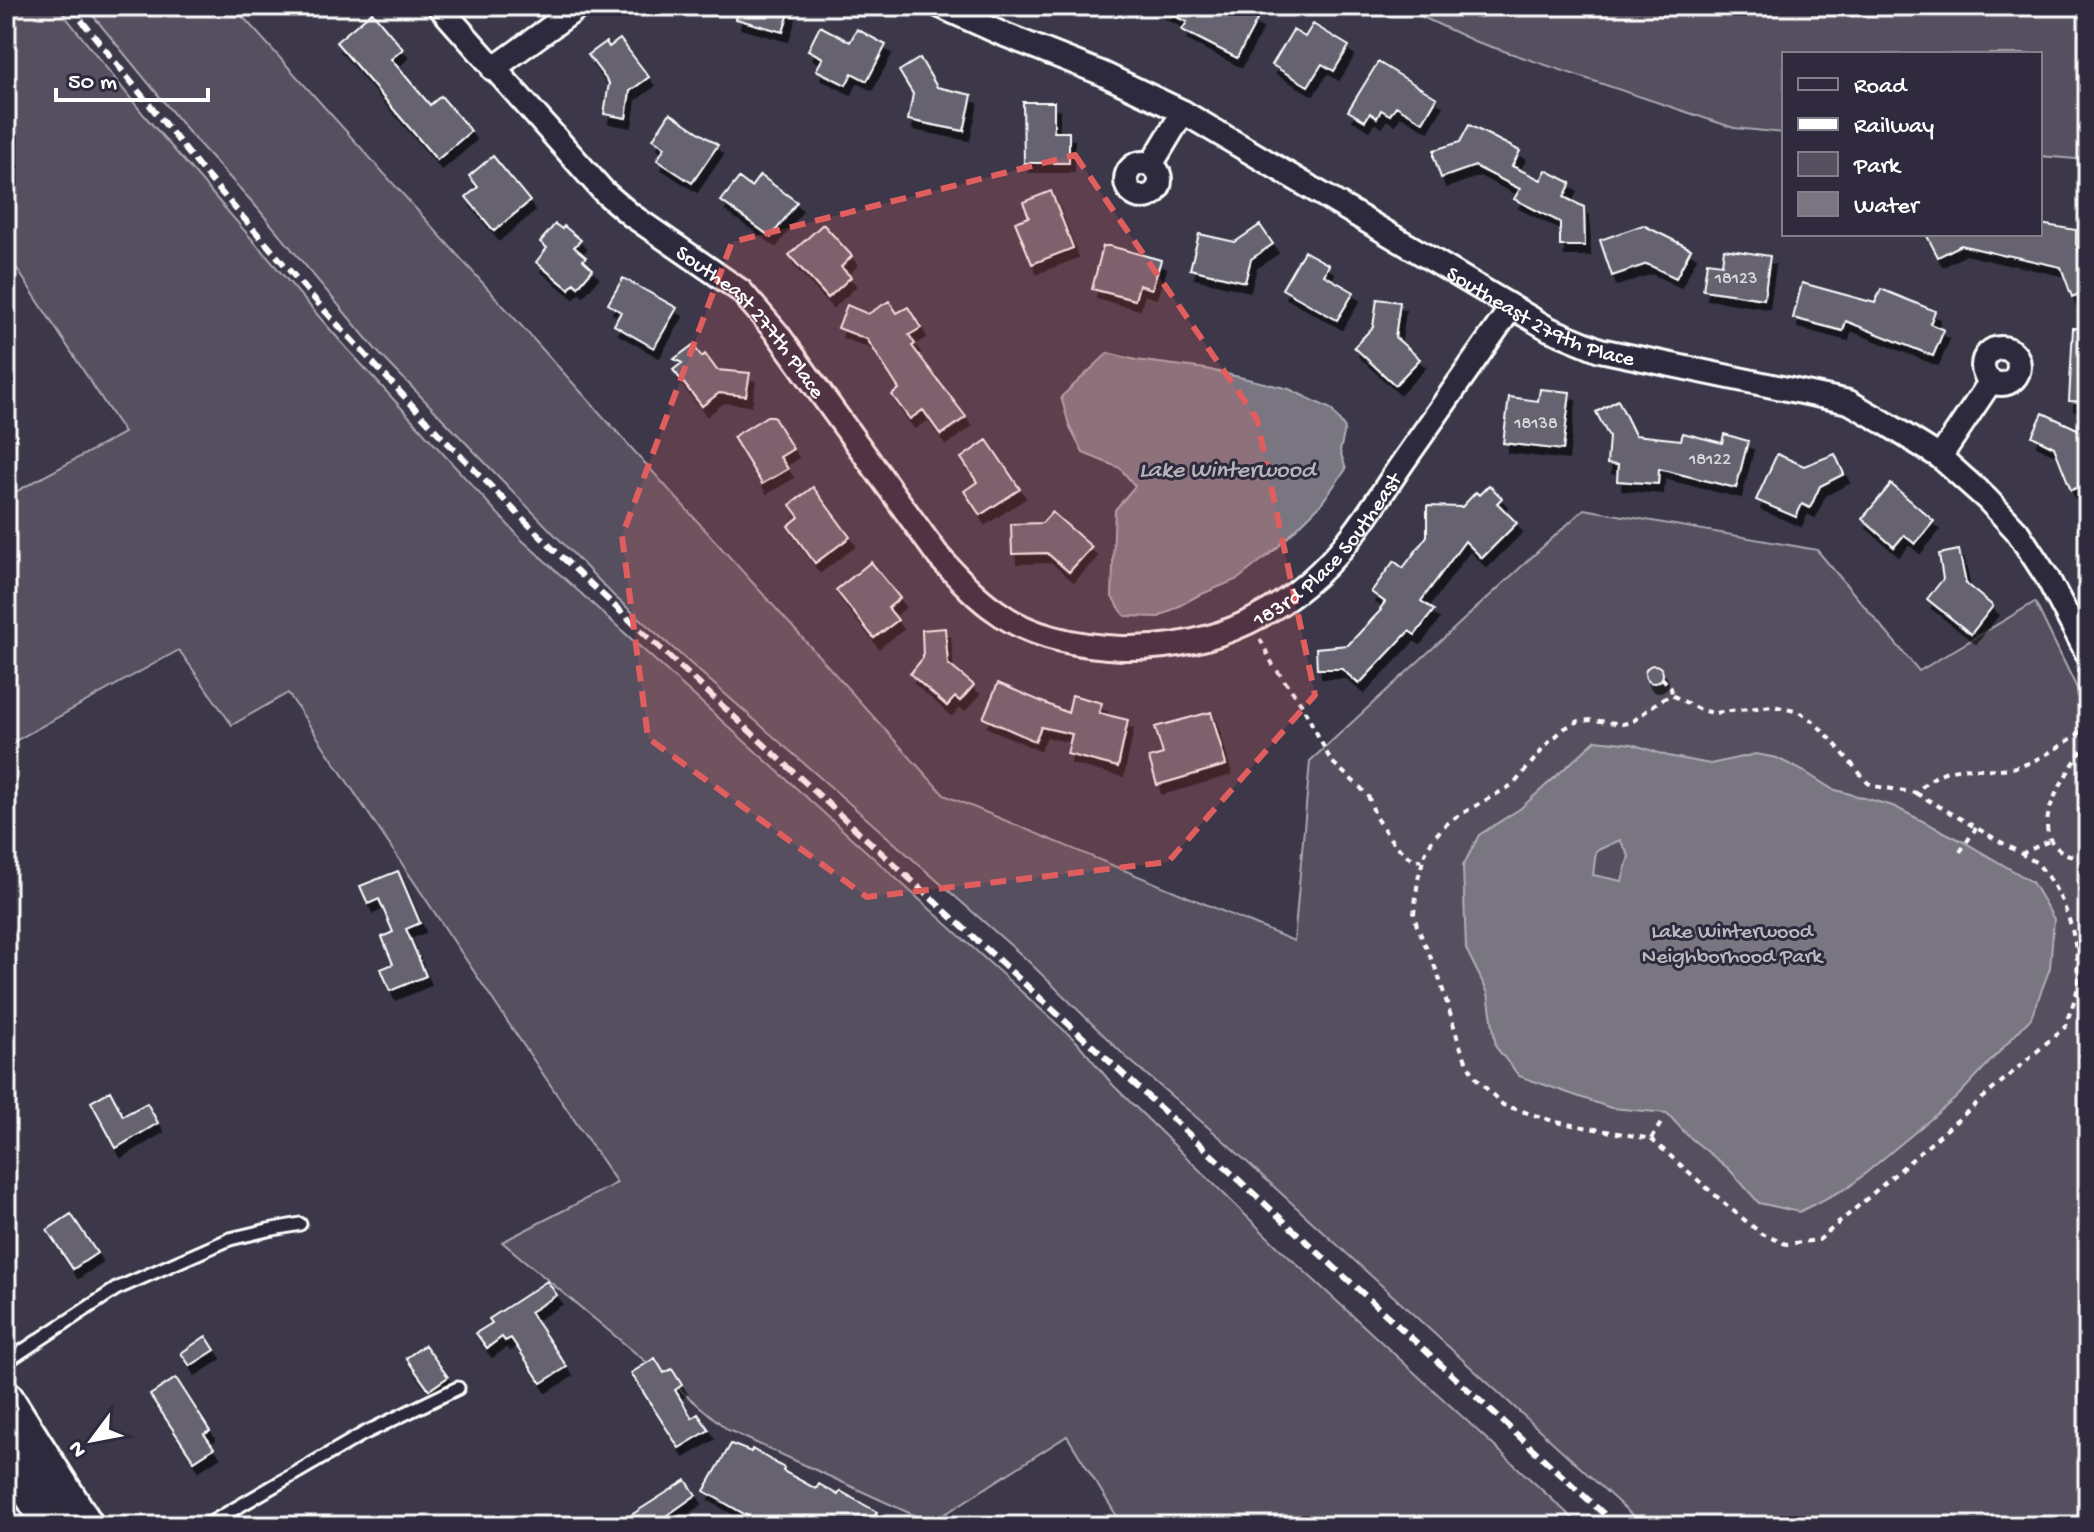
<svg xmlns="http://www.w3.org/2000/svg" width="2094" height="1532" font-family="'Gochi Hand',sans-serif">
	<style>
		.green { fill: #555060; stroke: #aaa8b0; stroke-width: 2 }
		.water { fill: #797682; stroke: #afadb4; stroke-width: 2; fill-rule: evenodd }
		.building { fill: #666270; stroke: #fff; stroke-width: 2; filter: url(#shadow) }
		.lines { fill: none; stroke-linecap: round; stroke-linejoin: round }
		.service-casing { stroke: #fff; stroke-width: 17 }
		.minor-casing { stroke: #fff; stroke-width: 28 }
		.primary-casing { stroke: #fff; stroke-width: 40 }
		.path { stroke: #fff; stroke-width: 4; stroke-dasharray: 6 6; stroke-linecap: butt }
		.service { stroke: #2f2a3d; stroke-width: 11 }
		.minor { stroke: #2f2a3d; stroke-width: 22 }
		.primary { stroke: #2f2a3d; stroke-width: 34 }
		.rail { stroke: #fff; stroke-width: 6; stroke-dasharray: 12 6; stroke-linecap: butt }
		.marked { fill: #e05e5e; fill-opacity: 0.2; stroke: #e05e5e; stroke-width: 6; stroke-dasharray: 16 10; stroke-linejoin: round }
		.labels { text-anchor: middle; stroke-width: 6; stroke-linejoin: round; paint-order: stroke }
		.number-label { font-size: 18px; fill: #d9d8db }
		.street-label { font-size: 22px; fill: #fff; stroke: #2f2a3d }
		.park-label { font-size: 22px; fill: #bbb9bf; stroke: #2f2a3d }
		.water-label { font-size: 24px; font-style: italic; fill: #b5b4ba; stroke: #2f2a3d }
	</style>
	<defs>
		<filter id="shadow"><feDropShadow dx="5" dy="9" stdDeviation="0" flood-color="#0009"/></filter>
	</defs>
	<rect width="100%" height="100%" fill="#3c3749"/>
	<filter id="ink" filterUnits="userSpaceOnUse"><feTurbulence type="fractalNoise" baseFrequency=".0125" numOctaves="2"/><feDisplacementMap in="SourceGraphic" scale="16" xChannelSelector="R" yChannelSelector="G"/><feConvolveMatrix kernelMatrix="1 2 1 2 8 2 1 2 1" color-interpolation-filters="sRGB"/></filter>
	<g filter="url(#ink)">
		<path class="green" d="M6 6H57L144 115 342 343 522 540 1077 1042 1113 1085 1278 1247 1581 1526H1123L1067 1436 931 1523 728 1430 502 1242 617 1183 505 1018 288 693 232 725 179 650 6 746V497L124 433 6 252Z
			M85 6H232L235 8 944 795 1294 941 1310 761 1584 509 1817 550 1919 671 2035 602 2088 711V1526H1644L1223 1140 1126 1057 1025 958 615 597 376 350 254 204 191 135Z
			M1399 6H2088V160L2040 156V54H1784V133L1734 128 1474 41Z"/>
		<path class="water" d="M1108 353 1136 360 1206 369 1289 389 1331 409 1345 429 1340 451 1346 469 1320 505 1276 549 1238 579 1197 596 1159 617 1125 616 1112 597 1114 531 1115 510 1135 486 1120 468 1083 453 1070 428 1061 397Z
			M1596 740 1632 744 1668 756 1710 764 1756 754 1777 758 1805 772 1832 789 1893 806 1964 842 2032 882 2054 919 2050 968 2031 1018 1956 1098 1849 1187 1799 1212 1759 1203 1729 1169 1687 1135 1667 1113 1611 1108 1519 1076 1496 1047 1488 993 1466 949 1463 866 1479 835 1521 808ZM1620 840 1629 856 1622 881 1593 875 1596 851Z"/>
		<path class="building" d="M740 6H791L783 32 736 19Z
			M1154 6H1230L1257 20 1237 58 1182 30 1187 22Z
			M372 12 403 49 391 59 430 105 441 96 471 131 437 160 336 42Z
			M1313 24 1349 46 1334 71 1322 64 1308 86 1272 65 1293 30 1305 37Z
			M820 26 850 42 857 29 886 45 867 81 852 73 846 85 816 70 823 58 808 50Z
			M620 39 649 77 630 91 626 118 604 114 609 83 588 55 606 42 609 47Z
			M920 58 937 87 972 95 964 131 908 120 913 94 899 71Z
			M1378 62 1437 98 1423 122 1396 106 1390 115 1381 110 1377 118 1370 113 1365 121 1348 111Z
			M1023 102H1054V132H1069V163H1024Z
			M670 113 718 145 692 183 657 160 665 147 653 139Z
			M1469 125 1520 151 1512 166 1541 180 1546 170 1571 183 1564 197 1584 207 1585 246H1560V222L1514 199 1520 189 1475 166 1441 178 1434 157V150L1460 142Z
			M493 156 530 201 494 231 466 197 478 187 469 176Z
			M760 175 797 202 771 237 721 201 739 178 751 187Z
			M1051 191 1073 248 1032 264 1015 222 1029 217 1023 202Z
			M555 224 562 229 564 226 581 240 574 247 586 257 583 260 593 269 578 287 574 283 569 289 536 262 547 248 540 242Z
			M823 224 852 256 841 267 851 277 828 298 789 255Z
			M2040 224 2076 230V244L2088 273V290L2072 297 2061 267 2007 255 2006 256 1961 245 1938 257 1926 234H2040Z
			M1260 225 1273 244 1251 259 1245 282 1190 269 1199 234 1235 242Z
			M1643 225 1691 249 1676 278 1647 264 1612 276 1600 240Z
			M1103 246H1110L1161 260 1152 289 1139 285 1135 300 1092 289Z
			M1724 249 1770 256 1764 299 1703 290 1707 262 1722 264Z
			M1304 251 1329 265 1324 275 1354 292 1337 320 1282 289Z
			M623 278 677 308 654 348 614 325 621 312 608 304Z
			M1802 283 1875 303 1881 289 1935 311 1930 324 1944 330 1933 356 1846 321 1843 331 1793 318Z
			M1377 299 1400 302 1395 337 1420 359 1395 385 1354 347 1373 327Z
			M889 301 897 313 908 307 921 328 909 335 915 344 912 346 966 417 941 435 923 410 910 419 892 395 899 389 867 339 838 328 847 305 868 314Z
			M2073 328 2088 329V402L2069 401Z
			M693 345 702 357 705 354 717 370 750 373 746 396 719 393 702 406 673 370 682 363 674 359Z
			M1540 389 1570 392 1563 450 1503 443 1509 397 1538 401Z
			M1618 400 1635 435 1681 440 1683 433 1722 443 1724 434 1748 441 1736 488 1659 469 1658 484 1617 481 1618 465 1607 464 1609 437 1596 412Z
			M2043 413 2088 434V484L2071 490 2054 447 2032 436Z
			M767 416H773L793 449 780 457 788 469 762 484 733 437Z
			M987 440 1020 489 980 515 964 491 977 482 961 458Z
			M1777 454 1804 466 1835 454 1844 474 1820 486 1810 508 1802 504 1796 517 1756 500Z
			M1891 484 1934 521 1915 544 1904 535 1894 547 1862 519Z
			M1489 485 1502 498 1497 503 1517 523 1482 558 1465 541 1421 601 1434 610 1415 635 1409 631 1359 684 1342 669H1317L1316 648 1348 645 1381 610 1380 609 1385 602 1371 592 1394 561 1403 568 1427 536V506L1462 507 1476 492 1479 495Z
			M813 487 850 537 815 563 788 526 799 517 790 505Z
			M1052 512 1092 547 1069 572 1047 553 1012 554 1011 524 1042 523Z
			M1959 550 1966 584 1993 606 1971 634 1927 599 1943 579 1939 554Z
			M871 562 900 598 888 608 898 620 874 638 836 590Z
			M945 628 948 664 974 685 960 701 955 697 947 706 910 674 923 658 922 630Z
			M1645 674a9 9 0 1 1 18 0a9 9 0 1 1-18 0Z
			M998 683 1068 713 1072 695 1102 703 1099 713 1128 720 1118 767 1067 754 1072 734 1041 727 1035 741 983 718Z
			M1211 712 1226 765 1157 785 1149 758 1163 754 1155 727Z
			M398 871 420 923 406 929 426 976 390 991 381 969 393 964 382 937 393 932 379 899 368 904 360 886Z
			M110 1091 123 1116 147 1103 158 1123 116 1148 91 1102Z
			M71 1214 97 1253 73 1269 47 1230Z
			M547 1281 557 1295 530 1312 567 1367 541 1383 511 1338 505 1341 502 1337 487 1348 476 1333 492 1323 489 1319Z
			M206 1336 215 1350 190 1366 181 1353Z
			M425 1345 448 1377 429 1390 406 1358Z
			M655 1358 664 1373 672 1369 682 1385 675 1390 692 1418 698 1414 709 1430 679 1448 631 1373Z
			M176 1378 210 1431 204 1434 214 1448 194 1461 150 1395Z
			M731 1444 751 1452 752 1449 784 1468 783 1471 816 1489 819 1484 838 1495 840 1491 877 1512 869 1526H769L756 1518 755 1520 704 1491Z
			M686 1480 696 1495 662 1519 651 1526H614Z"/>
		<g class="lines">
			<g class="service-casing">
				<path id="service" d="M6 1362 116 1289 230 1239 268 1230 300 1224
					M205 1526 363 1434 458 1388"/>
			</g>
			<g class="minor-casing">
				<g id="minor">
					<path id="s1" d="M439 6 604 192 631 215 741 291 777 333 939 557C957 576 974 596 996 611 1030 637 1080 646 1122 648 1214 650 1290 613 1348 541 1368 516 1385 488 1403 462 1439 410 1475 359 1511 308"/>
					<path id="s2" d="M940 6 1000 33 1101 73 1183 112 1549 329 1600 350 1849 402 1887 424 1940 457 1987 499 2017 531 2047 577 2088 655"/>
					<path d="M493 69 580 6"/>
					<circle cx="1143" cy="180" r="17"/>
					<path d="M1151 165 1183 112"/>
					<circle cx="2001" cy="366" r="18"/>
					<path d="M1940 457 1991 381"/>
				</g>
			</g>
			<g class="primary-casing">
				<path id="primary" d="M6 1399 86 1526
					M6 1454 52 1526"/>
			</g>
			<path class="path" d="M1260 639 1273 665 1301 703 1331 761 1361 788 1369 798 1376 818 1394 844 1409 857 1422 861
				M1662 678 1671 688 1672 695
				M1916 793 2037 863C2061 891 2074 923 2077 960 2077 968 2079 977 2078 985 2076 999 2069 1014 2065 1027L1819 1240 1786 1244 1762 1234 1731 1209 1651 1139 1556 1122 1503 1105 1476 1078 1467 1063 1460 1046 1438 974 1417 926 1414 914 1418 879 1425 853 1433 839 1444 826 1456 817 1514 784 1548 743 1565 728 1579 721 1593 720 1622 724 1632 722 1659 701 1672 695 1700 710 1714 713 1773 706 1799 712 1814 722 1829 737 1868 783 1874 786 1916 793C1955 750 1981 780 2026 764 2047 756 2067 741 2086 729
				M1960 852 1976 828
				M2021 854 2051 840
				M2084 858C2073 857 2063 854 2055 846 2029 819 2074 766 2088 740
				M1651 1139 1661 1123"/>
			<use href="#service" class="service"/>
			<use href="#minor" class="minor"/>
			<use href="#primary" class="primary"/>
			<path class="rail" d="M70 6 206 175 325 311 438 433 551 547 850 824 1617 1526"/>
		</g>
	</g>
	<path class="marked" d="M1075 155 1257 419 1315 695 1168 862 867 897 648 738 622 536 732 242Z"/>
	<g class="labels">
		<g class="number-label">
			<text x="1736" y="283">18123</text>
			<text x="1536" y="428">18138</text>
			<text x="1710" y="464">18122</text>
		</g>
		<g class="street-label">
			<text dy="8" stroke="none"><textPath href="#s2" startOffset="678">Southeast 279th Place</textPath></text>
			<text dy="8" stroke="none"><textPath href="#s1" startOffset="446">Southeast 277th Place</textPath></text>
			<text dy="8" stroke="none"><textPath href="#s1" startOffset="1200">183rd Place Southeast</textPath></text>
		</g>
		<g class="park-label">
			<text x="1732" y="937">Lake Winterwood<tspan x="1732" dy="25">Neighborhood Park</tspan></text>
		</g>
		<g class="water-label">
			<text x="1227" y="476">Lake Winterwood</text>
		</g>
	</g>
	<rect width="2094" height="1532" fill="none" stroke="#2f2a3d" stroke-width="32"/>
	<rect x="16" y="16" width="2062" height="1500" fill="none" stroke="#fff" stroke-width="3" filter="url(#ink)"/>
	<rect x="1782" y="52" width="260" height="184" fill="#2f2a3d" stroke="#827f8b" stroke-width="2"/>
	<rect x="1798" y="78" width="40" height="12" fill="#2f2a3d" stroke="#827f8b" stroke-width="2"/>
	<text x="1854" y="92" font-size="24" fill="#ffffff">Road</text>
	<rect x="1798" y="118" width="40" height="12" fill="#ffffff" stroke="#827f8b" stroke-width="2"/>
	<text x="1854" y="132" font-size="24" fill="#ffffff">Railway</text>
	<rect x="1798" y="152" width="40" height="24" fill="#555060" stroke="#827f8b" stroke-width="2"/>
	<text x="1854" y="172" font-size="24" fill="#ffffff">Park</text>
	<rect x="1798" y="192" width="40" height="24" fill="#797682" stroke="#827f8b" stroke-width="2"/>
	<text x="1854" y="212" font-size="24" fill="#ffffff">Water</text>
	<g transform="translate(92 1440) rotate(238)" stroke="#2f2a3d" stroke-width="6" paint-order="stroke">
	<path d="M0-6L14 30L0 20L-14 30Z" fill="#ffffff"/>
	<text y="-12" font-size="22" font-weight="bold" text-anchor="middle" fill="#ffffff">N</text>
	</g>
	<path d="M56 88v12h152v-12" fill="none" stroke="#ffffff" stroke-width="4"/>
	<text x="68" y="88" font-size="24" fill="#ffffff" stroke="#2f2a3d" stroke-width="6" paint-order="stroke">50 m</text>
</svg>
